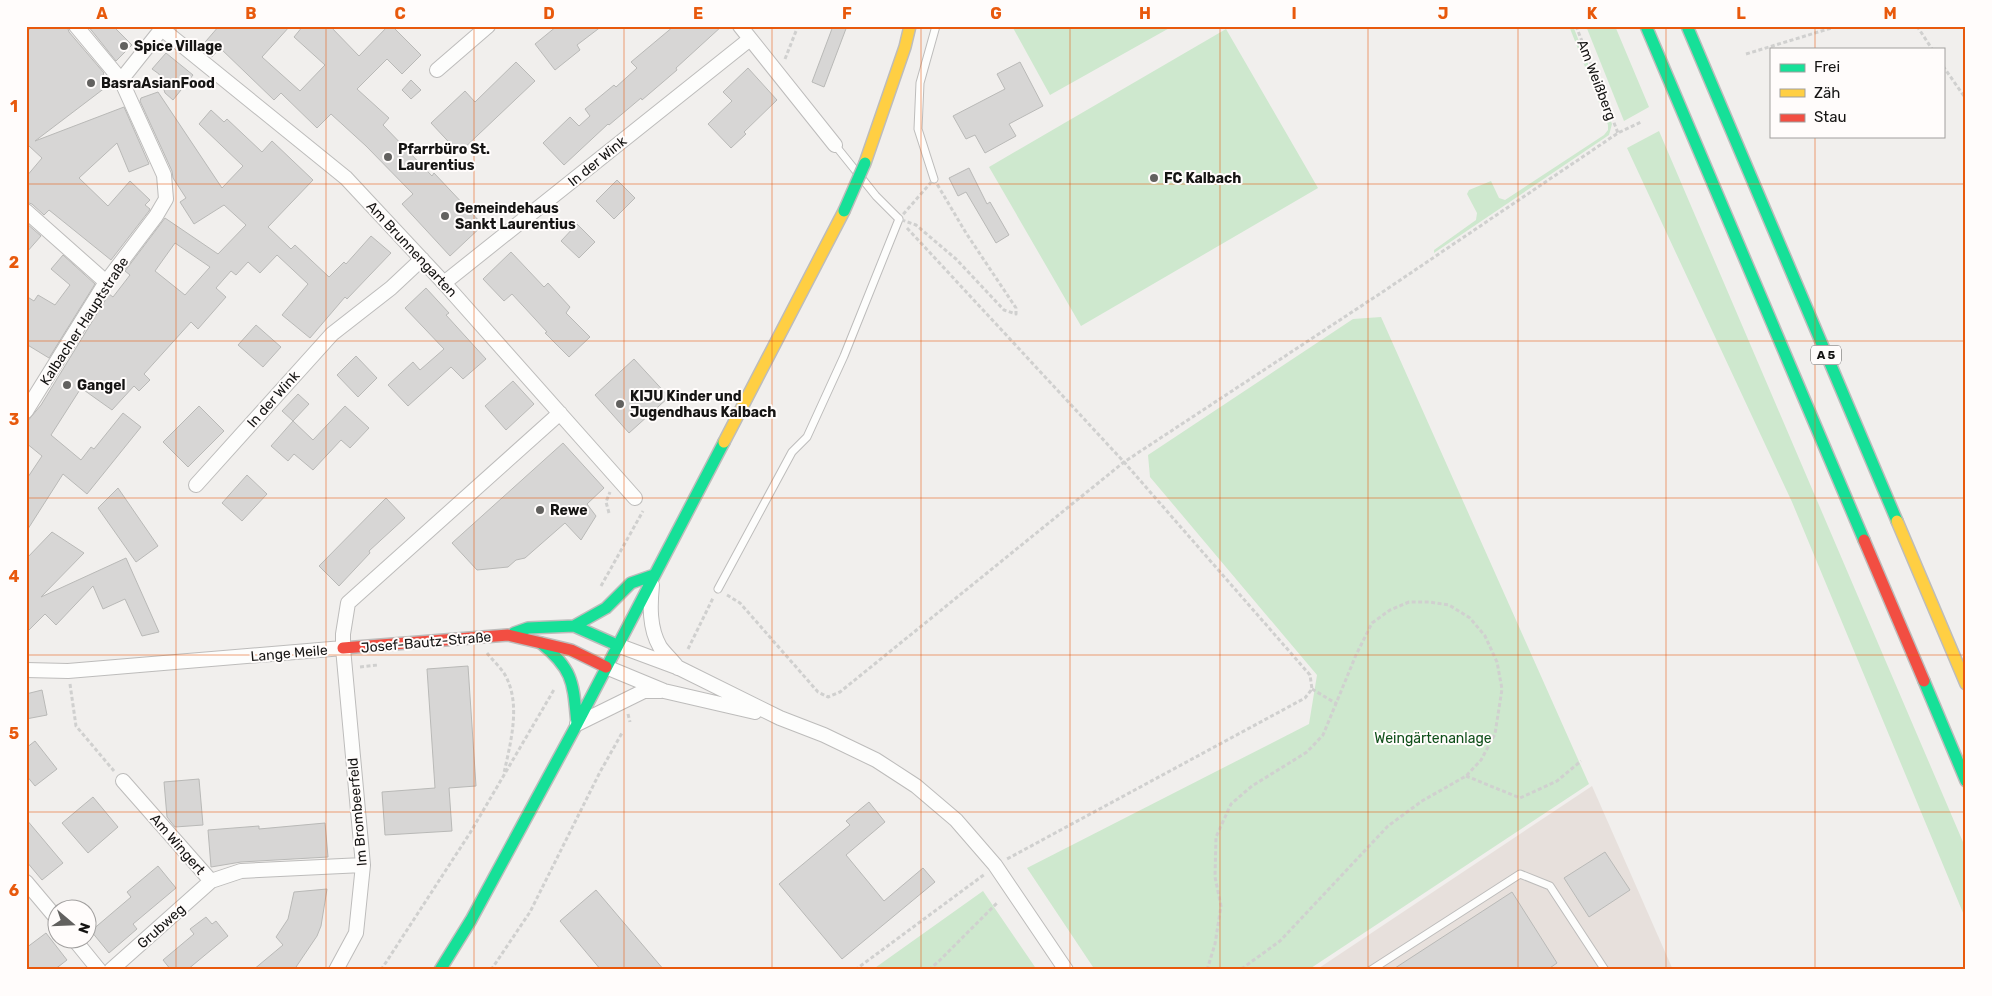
<svg xmlns="http://www.w3.org/2000/svg" width="1992" height="996" font-family="Rubik,sans-serif">
	<style>
		.built { fill: #e7e0dc }
		.green { fill: #cee8ce }
		.building { fill: #d7d6d5; stroke: #b9b9b7; fill-rule: evenodd }
		.lines { fill: none; stroke-linecap: round; stroke-linejoin: round }
		.lane-casing { stroke: #bdbcbb; stroke-width: 9 }
		.street-casing { stroke: #bdbcbb; stroke-width: 16 }
		.fast-casing { stroke: #bdbcbb; stroke-width: 14 }
		.slow-casing { stroke: #bdbcbb; stroke-width: 14 }
		.jam-casing { stroke: #bdbcbb; stroke-width: 14 }
		.path { stroke: #d0d0cf; stroke-width: 3; stroke-dasharray: 4 2.5; stroke-linecap: butt }
		.lane { stroke: #fdfdfc; stroke-width: 7 }
		.street { stroke: #fdfdfc; stroke-width: 14 }
		.fast { stroke: #16e098; stroke-width: 11 }
		.slow { stroke: #ffcf43; stroke-width: 11 }
		.jam { stroke: #f24e42; stroke-width: 11 }
		.fast-bridge-casing { stroke: #bdbcbb; stroke-width: 14; stroke-linecap: butt }
		.fast-bridge { stroke: #16e098; stroke-width: 11 }
		.grid { fill: none; stroke: #e8590c; stroke-width: 1; stroke-opacity: 0.55 }
		.poi-dot { fill: #62615f; stroke: #fffcfb; stroke-width: 2 }
		.labels { text-anchor: middle; stroke-width: 4; stroke-linejoin: round; paint-order: stroke }
		.shield { fill: #fffcfb; stroke: #5b5a59; stroke-width: 1 }
		.shield-label { font-size: 12px; font-weight: bold; fill: #151413 }
		.poi-label { font-size: 14px; font-weight: bold; fill: #151413; stroke: #fffcfb; text-anchor: start }
		.street-label { font-size: 14px; fill: #151413; stroke: #fffcfb }
		.park-label { font-size: 14px; fill: #10501b; stroke: #fffcfb }
		.neatline { fill: none; stroke: #e8590c; stroke-width: 2 }
		.grid-label { font-size: 16px; text-anchor: middle; font-weight: bold; fill: #e8590c }
	</style>
	<rect width="100%" height="100%" fill="#f1efed"/>
	<path class="built" d="M1592 786 1673 970H1316Z"/>
	<path class="green" d="M1012 26H1173L1050 95Z
		M1569 26H1573L1612 124 1609 135 1434 253V250L1476 220 1477 213 1467 194 1469 190 1491 181 1499 198 1505 200 1604 135 1608 130V125Z
		M1586 26H1615L1649 107 1624 121Z
		M1226 29 1318 188 1081 326 989 167Z
		M1659 131 1966 849V920L1792 502 1627 148Z
		M1381 317 1589 784 1308 970H1095L1027 868 1309 724 1317 675 1150 477 1148 455 1353 319Z
		M983 891 1037 970H872Z"/>
	<path class="building" d="M33 26H67L69 32 104 73 103 74 110 84 35 141 124 107 149 164 129 172 117 143 79 178 108 206 130 181 150 200 145 205 150 209 149 211 111 260 49 210 44 215 32 204 26 202V177L42 158 29 146 26 148V33Z
		M88 26H113L132 45 116 61Z
		M219 26H290L262 57 300 91 325 65 294 37 303 26H330L359 56 388 26H392L421 55 402 74 387 59 357 89 389 118 383 125 432 176 434 173 483 225 450 256 402 204 413 194 366 146 331 114 317 128 281 93 274 100 220 48 212 57 200 48Z
		M557 26H602L577 45 580 50 555 70 535 44Z
		M674 26H722L676 68 677 70 642 100 641 98 609 125 608 124 564 165 543 143 570 117 579 126 590 116 585 109 614 85 616 87 637 68 631 62Z
		M833 26H847L824 87 812 82Z
		M166 53 193 75 173 100 165 93 159 74 152 69Z
		M516 62 535 81 459 153 431 123 465 91 475 102Z
		M1020 62 1043 106 1009 124 1016 136 985 153 975 135 966 139 953 116 1005 89 997 74Z
		M748 68 777 100 744 132 746 134 731 148 708 124 732 101 723 92Z
		M411 80 421 90 411 99 402 90Z
		M158 92 222 188 243 166 199 124 211 110 224 122 227 119 262 152 272 141 313 180 268 227 291 249 295 245 329 277 344 262 346 264 371 236 391 253 347 299 345 297 310 338 282 315 308 284 277 255 260 273 248 262 236 275 231 271 216 288 226 297 198 329 191 322 144 374 150 380 139 391 134 386 112 410 81 388 51 435 81 460 91 447 94 449 123 413 141 427 87 494 63 474 26 532V480L42 456 26 443V423L41 405 109 294 113 297 130 275 125 271 165 218 218 254 246 225 224 205 194 224 180 202 186 198 173 178 172 171 140 101 141 98ZM175 243 210 267 185 295 155 271Z
		M969 168 987 204 990 202 1009 235 996 243 966 192 958 196 949 178Z
		M617 180 635 198 614 219 596 201Z
		M26 223 41 236 26 253Z
		M577 224 595 242 579 258 561 241Z
		M511 252 544 287 548 283 570 307 566 313 590 337 569 357 545 333 547 332 512 294 504 301 483 279Z
		M63 255 95 284 49 358 26 344V296L34 301 38 295 55 305 70 285 51 269Z
		M426 288 449 313 446 315 486 359 463 379 451 367 408 406 388 385 413 362 420 370 444 349 405 308Z
		M256 325 281 347 263 367 238 345Z
		M356 356 377 378 358 397 337 375Z
		M634 359 669 397 629 433 595 395Z
		M513 381 534 404 506 430 485 406Z
		M298 394 309 404 293 421 282 411Z
		M199 406 224 431 188 467 163 442Z
		M345 406 369 428 350 448 341 440 313 470 294 454 288 461 271 446 293 421 313 440Z
		M563 443 604 488 587 504 596 516 581 540 565 523 525 558 516 560 508 567 477 570 452 543Z
		M247 475 267 494 242 521 222 503Z
		M118 488 158 546 136 562 98 508Z
		M386 498 405 518 369 551 370 553 339 586 319 566Z
		M52 532 84 553 41 597 126 558 159 632 142 636 125 599 103 609 93 586 56 625 45 614 26 633V559Z
		M468 666 476 786 449 788 452 831 385 835 382 792 435 788 427 669Z
		M42 690 47 715 26 719V694Z
		M35 741 57 769 35 786 26 775V748Z
		M199 779 203 825 175 827 167 817 164 782Z
		M93 797 118 827 88 853 62 823Z
		M869 802 885 822 846 855 884 901 923 868 935 882 842 959 779 884 850 825 846 821Z
		M26 819 63 863 42 880 26 861Z
		M325 823 328 857 241 862 211 867 208 830 259 826V829Z
		M1605 852 1630 890 1589 917 1564 878Z
		M158 866 176 888 133 924 137 929 109 953 91 931 131 897 127 892Z
		M327 889 321 926 317 936 294 970H253L283 945 276 937 288 919 294 892Z
		M596 890 664 970H601L560 921Z
		M1512 892 1557 963 1547 970H1392Z
		M206 917 212 924 216 921 228 936 187 970H171L163 960 194 934 190 929Z
		M46 933 67 960 54 970H26V948Z"/>
	<g class="lines">
		<g class="lane-casing">
			<path id="lane" d="M934 179 918 129 920 83 936 26
				M718 589 792 452 807 437 844 356 899 219 876 196 835 145
				M1371 970 1520 874 1550 886 1605 970"/>
		</g>
		<g class="street-casing">
			<path id="street" d="M740 26 835 145
				M162 29 346 178 444 283 635 498
				M437 70 488 26
				M121 80 164 26
				M26 211 106 282
				M444 283 750 39
				M26 411 106 282 156 216 166 199 164 175 121 80 76 26
				M196 485 332 334 391 288 422 259
				M652 585C650 605 649 628 660 647 665 654 673 661 678 668
				M617 645 679 668 780 718 824 735 876 760 916 786 956 820 995 865 1066 970
				M606 667 664 691 755 712
				M26 670 68 671 343 648
				M577 724 644 691H661
				M123 781 211 881 241 871 363 865
				M26 882 58 920
				M73 938 99 970
				M111 970 211 881
				M336 970 356 933 363 865 343 648V634L348 603 560 413"/>
		</g>
		<g class="fast-casing">
			<path id="fast" d="M1646 26 1864 540
				M1687 26 1897 521
				M574 626 606 608 631 583 654 575
				M514 633 528 628 574 626 617 645
				M541 643C574 670 573 683 577 724
				M1924 681 1966 781
				M440 970 471 920 577 724 724 442"/>
		</g>
		<g class="slow-casing">
			<path id="slow" d="M865 163 905 47 910 26
				M724 442 844 211
				M1897 521 1966 684"/>
		</g>
		<g class="jam-casing">
			<path id="jam" d="M1864 540 1924 681
				M343 648 508 635 571 650 606 667"/>
		</g>
		<path class="path" d="M1576 26 1618 133
			M1917 26 1932 49
			M1746 54 1838 26
			M785 59 798 26
			M1943 66 1966 99
			M934 179 966 233 1016 308V314L1004 310 956 259 916 225 899 219Z
			M907 228 1124 462 1310 675 1312 689 1305 698 1007 859
			M609 513 606 502 610 492
			M601 586 643 511
			M727 595 740 603 818 692 828 697 840 692 1124 462 1384 291 1618 133 1641 122
			M688 649 713 598
			M487 653C494 662 504 670 508 681 520 709 510 745 504 773
			M360 667 378 665
			M70 684 76 726 114 771
			M1312 689 1337 704
			M628 714 630 722
			M1466 776 1520 798 1557 781 1581 761
			M381 970 470 833 555 688
			M491 970 530 912 600 772 622 733
			M855 970 985 874
			M929 970 939 961 998 902
			M1207 970 1215 944 1221 906 1215 877 1216 837 1231 804 1252 786 1307 752 1323 735 1356 655 1372 623 1390 610 1409 602H1429L1449 605 1470 618 1485 636 1497 662 1502 689 1495 734 1481 760 1466 776 1422 801 1388 826 1280 941 1240 970"/>
		<use href="#lane" class="lane"/>
		<use href="#street" class="street"/>
		<use href="#fast" class="fast"/>
		<use href="#slow" class="slow"/>
		<use href="#jam" class="jam"/>
		<g class="fast-bridge-casing">
			<path id="fast-bridge" d="M844 211 865 163"/>
		</g>
		<use href="#fast-bridge" class="fast-bridge"/>
	</g>
	<path class="grid" d="M176 26V970M326 26V970M474 26V970M624 26V970M772 26V970M921 26V970M1070 26V970M1220 26V970M1368 26V970M1518 26V970M1666 26V970M1815 26V49M1815 136V970M26 184H1966M26 341H1966M26 498H1966M26 655H1966M26 812H1966"/>
	<g class="poi-dot">
		<circle cx="124" cy="46" r="5"/>
		<circle cx="91" cy="83" r="5"/>
		<circle cx="388" cy="157" r="5"/>
		<circle cx="1154" cy="178" r="5"/>
		<circle cx="445" cy="216" r="5"/>
		<circle cx="67" cy="385" r="5"/>
		<circle cx="620" cy="404" r="5"/>
		<circle cx="540" cy="510" r="5"/>
	</g>
	<g class="labels">
		<rect class="shield" x="1811" y="345.5" width="30" height="19" rx="4"/>
		<g class="shield-label">
			<text x="1826" y="359">A 5</text>
		</g>
		<g class="poi-label">
			<text x="134" y="51">Spice Village</text>
			<text x="101" y="88">BasraAsianFood</text>
			<text x="398" y="154">Pfarrbüro St.<tspan x="398" dy="16">Laurentius</tspan></text>
			<text x="1164" y="183">FC Kalbach</text>
			<text x="455" y="213">Gemeindehaus<tspan x="455" dy="16">Sankt Laurentius</tspan></text>
			<text x="77" y="390">Gangel</text>
			<text x="630" y="401">KIJU Kinder und<tspan x="630" dy="16">Jugendhaus Kalbach</tspan></text>
			<text x="550" y="515">Rewe</text>
		</g>
		<g class="street-label">
			<text transform="translate(1597 80) rotate(69)" y="5">Am Weißberg</text>
			<text transform="translate(597 161) rotate(-39)" y="5">In der Wink</text>
			<text transform="translate(412 249) rotate(47)" y="5">Am Brunnengarten</text>
			<text transform="translate(84 321) rotate(-57)" y="5">Kalbacher Hauptstraße</text>
			<text transform="translate(273 399) rotate(-48)" y="5">In der Wink</text>
			<text transform="translate(426 642) rotate(-5)" y="5">Josef-Bautz-Straße</text>
			<text transform="translate(289 653) rotate(-5)" y="5">Lange Meile</text>
			<text transform="translate(357 812) rotate(-95)" y="5">Im Brombeerfeld</text>
			<text transform="translate(178 844) rotate(49)" y="5">Am Wingert</text>
			<text transform="translate(161 926) rotate(-42)" y="5">Grubweg</text>
		</g>
		<g class="park-label">
			<text x="1433" y="743">Weingärtenanlage</text>
		</g>
	</g>
	<rect width="1992" height="996" fill="none" stroke="#fffcfb" stroke-width="55"/>
	<rect x="1770" y="48" width="175" height="90" fill="#fffcfb" stroke="#a19f9e"/>
	<rect x="1780" y="64" width="25" height="8" fill="#16e098" stroke="#a19f9e"/>
	<text x="1814" y="72" font-size="15" fill="#151413">Frei</text>
	<rect x="1780" y="89" width="25" height="8" fill="#ffcf43" stroke="#a19f9e"/>
	<text x="1814" y="98" font-size="15" fill="#151413">Zäh</text>
	<rect x="1780" y="114" width="25" height="8" fill="#f24e42" stroke="#a19f9e"/>
	<text x="1814" y="122" font-size="15" fill="#151413">Stau</text>
	<g transform="translate(72 924) rotate(109)"><circle r="24" fill="#fffcfb" stroke="#a19f9e"/>
	<path d="M0-4L9 19L0 12L-9 19Z" fill="#62615f"/>
	<text y="-8" font-size="14" font-weight="bold" text-anchor="middle" fill="#151413">N</text>
	</g>
	<rect x="28" y="28" width="1936" height="940" class="neatline"/>
	<g class="grid-label">
		<text x="102" y="19">A</text>
		<text x="251" y="19">B</text>
		<text x="400" y="19">C</text>
		<text x="549" y="19">D</text>
		<text x="698" y="19">E</text>
		<text x="847" y="19">F</text>
		<text x="996" y="19">G</text>
		<text x="1145" y="19">H</text>
		<text x="1294" y="19">I</text>
		<text x="1443" y="19">J</text>
		<text x="1592" y="19">K</text>
		<text x="1741" y="19">L</text>
		<text x="1890" y="19">M</text>
		<text x="14" y="112">1</text>
		<text x="14" y="268">2</text>
		<text x="14" y="425">3</text>
		<text x="14" y="582">4</text>
		<text x="14" y="739">5</text>
		<text x="14" y="896">6</text>
	</g>
</svg>
